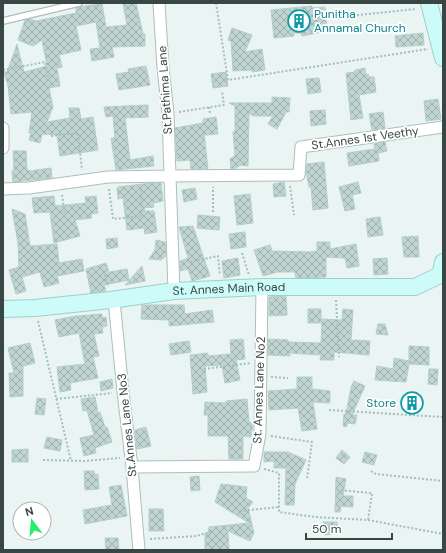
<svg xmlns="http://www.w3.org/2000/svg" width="446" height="553" font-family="'DM Sans',sans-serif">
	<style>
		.building { fill: url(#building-cross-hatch); stroke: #b4cfca }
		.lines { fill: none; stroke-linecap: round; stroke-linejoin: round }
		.lane-casing { stroke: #adbfbc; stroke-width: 8 }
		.street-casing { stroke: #adbfbc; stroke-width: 13 }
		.secondary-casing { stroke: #9cd0cd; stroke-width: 18 }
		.path { stroke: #9fc0bb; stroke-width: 2; stroke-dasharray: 2 2; stroke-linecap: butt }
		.lane { stroke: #fff; stroke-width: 5.5 }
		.street { stroke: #fff; stroke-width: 11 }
		.secondary { stroke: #ccfbf9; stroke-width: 16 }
		.labels { text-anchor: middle; stroke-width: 3.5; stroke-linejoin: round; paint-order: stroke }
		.culture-label { font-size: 12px; fill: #0d838f; stroke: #fff; text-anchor: start }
		.street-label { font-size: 12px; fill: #384744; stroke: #fff }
	</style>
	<defs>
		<pattern id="building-cross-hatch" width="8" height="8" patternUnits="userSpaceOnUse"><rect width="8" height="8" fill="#c0d5d1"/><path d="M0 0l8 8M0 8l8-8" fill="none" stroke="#9dafab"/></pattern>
	</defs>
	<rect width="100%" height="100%" fill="#eaf4f3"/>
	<path class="building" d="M129 3H136L143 34H145V46L112 47 114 57 92 61 90 49 100 48 96 22 76 26 81 50 59 55 62 67 57 68 60 86 49 88 53 107 47 122 70 118 69 108H79L81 119 93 117 98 150 60 156 57 135 42 134 40 143 29 140 31 133H29L32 112 11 114 8 86 4 72H7L17 44 24 72 47 66 42 40 33 46 18 40 25 20 30 19 36 21 76 13V8L85 6 102 4 106 27 127 25 123 4Z
		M312 6V8L325 7 327 31 302 36 301 33H294V36L274 38 271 10Z
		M232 28 252 35 245 52 262 49 265 70 252 72V70L233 71 231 41 228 40Z
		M423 33 424 45 396 47 395 36Z
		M146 66 150 85 119 90 116 74 129 72 128 69Z
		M365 68 366 75 368 74 369 77H374L376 92 359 95 363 118 351 120 346 73 355 72V70Z
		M226 72 228 86 213 88 211 74Z
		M319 78 321 92 308 94 306 79Z
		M272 97 290 98 289 112H286L277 129 268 124 273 116H253L249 113 248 166 241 165 236 168 231 169 230 159 235 156 233 132H235V106L229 103H272Z
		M438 99 441 119 426 121 424 101Z
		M148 105V117L125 118 130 160 153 156 154 166 116 170 111 138H115L113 116 106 117 104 107Z
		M325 110 326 124 311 126 310 111Z
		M383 112 385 128 372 130 369 114Z
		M216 117 218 134 205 135 204 133 208 169H191L190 160 177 161 175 128 203 123V119Z
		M385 142 387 151 378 153 379 161 349 166 347 153 375 149 374 144Z
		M13 151H26L27 170 30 171 51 168 52 178 13 182 12 171H14Z
		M324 162 328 208 313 210 311 187H309L306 172 307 164Z
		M284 182 286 196 274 197 273 184Z
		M358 182 361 193 352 195 355 209 345 211 339 187Z
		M151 183H161L163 201 153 203 154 207 144 208 145 211H154L157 232 145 234 144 228 127 230 123 198 118 199 117 188 118 187Z
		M195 188 197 199 184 202 182 190Z
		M250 194 253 223 237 225 234 196Z
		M54 196 55 206 86 203 85 197 96 196 98 213 91 214 92 218 75 220 80 236 54 243 50 212 34 213 32 198Z
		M12 209 25 214 30 246 57 244 59 263 82 259 84 271 57 276 59 283 44 287 40 272 22 277 26 291 16 294 9 270 19 267 18 243Z
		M198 215 220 217 219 230 197 228Z
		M380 217 383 235 368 237 366 219Z
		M193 226 210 276 192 281 188 269 180 271V261L188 258 179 227Z
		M245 232 246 247 231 249 229 234Z
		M418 236 419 257H404L402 237Z
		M117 238 118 247 107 249 106 239Z
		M156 240 165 242 166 256 161 260 149 259 155 250Z
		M317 242H330V249L356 244 359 266 347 268 345 258 326 257V277L296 278 295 272H277L263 276 254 250 270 245 272 251 308 252 317 251Z
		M238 258 240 275 224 278 222 261Z
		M387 258 388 274 374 275 373 259Z
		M106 263 109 272 127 269 129 280 104 285 106 291 91 293 86 269Z
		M142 266 145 281 125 285Z
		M286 296 287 315 269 316V297Z
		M142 305H184L185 314 212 310 214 322 169 326V320L141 319Z
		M308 309H321V323H308Z
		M343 309 353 310 351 340 370 341 369 355 334 352V360H320L321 355 289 353 290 356 268 355V339L288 340V342L321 343 322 319 342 320Z
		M102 314V318L106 317 107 326 102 327 103 333 94 334 99 356 93 357 98 378 70 383 71 390 60 392 57 367 85 364 79 333 59 337 55 320 76 316Z
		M378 324H385L388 335 376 334Z
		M243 339 245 359 236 360 240 380 225 383 222 365 205 366 207 392 193 394 190 355 208 353V356L231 354 230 340Z
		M189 341 191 352 171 355 169 344Z
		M30 343 35 363 23 366V396L10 397 9 373H14L8 348Z
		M409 346 429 347V365L409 364 406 382 375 380 377 366 393 369 394 358 409 361Z
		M429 369H438L437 385 428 384Z
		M297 377H312V389L330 391V403L313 402 317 429 302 431 298 408 269 410 268 391 297 389Z
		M112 379 113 388 101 391 100 382Z
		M354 381 365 386 352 415H357L355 424 348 423 346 427 343 426 344 414H346L351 387Z
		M407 396 421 402 418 410 403 405Z
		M95 397 98 413 100 412 105 427H107L112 442 95 448 96 453 84 456 80 438 94 435 87 410 83 411 81 399Z
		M37 398 46 399 44 415 35 414Z
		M247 399 249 422 253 423 251 437 243 436V459H229L228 436H208V415H204L205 402 226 403V401Z
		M146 427 151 446 137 449 135 430Z
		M47 437 62 440 60 451 44 448Z
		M28 449V462H12V450Z
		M342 450 350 457 344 464 336 458Z
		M264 452H288L306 460 295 484 294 505H285L286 468H274V461L264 462Z
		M365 452 377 455 374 465 362 462Z
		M84 471H94L95 475 98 474 99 489 85 490Z
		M199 476 200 490 191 491 190 477Z
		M336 477 346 479 343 496H353V507L341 506 340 512H335Z
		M221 484 247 487 246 498 253 502 248 508 254 533 250 541 228 531 229 550H205V534H208L209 527 249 523 215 502Z
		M121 485 127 516 85 524 83 510 112 505 109 487Z
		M149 509H163L164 531H149Z
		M323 522H337L339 533 325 535Z
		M105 538H118L119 550H106Z"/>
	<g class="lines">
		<g class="lane-casing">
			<path id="lane" d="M3 21 79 3"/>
		</g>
		<g class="street-casing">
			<path id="street" d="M159 3 163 68 168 113 170 176 299 175 301 147 443 127
				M3 128V148
				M3 189 29 188 108 177 170 176 174 291
				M114 300 123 392 132 467 139 550
				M132 467 254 466 260 434 262 287"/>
		</g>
		<g class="secondary-casing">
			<g id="secondary">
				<path d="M429 3 443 58"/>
				<path id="s1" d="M3 309 35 308 111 300 174 291 262 287H415L440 275 443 262"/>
			</g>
		</g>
		<path class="path" d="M216 3 228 80 428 49
			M349 16 416 9
			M3 70 45 62 49 82
			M209 107 210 114
			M179 112 224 105 222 91
			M51 136 78 133 82 170
			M290 186 294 215
			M109 189 113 219 142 216 141 187
			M62 195 65 216
			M213 212V187
			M242 253 249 275
			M190 262 218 256 220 275
			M105 275 108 287
			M336 300 339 357
			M38 321 71 461
			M204 369 251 363
			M271 377 288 378
			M56 399 112 393
			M329 410 443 417
			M271 436 312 442 307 479
			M43 460 84 461 120 458
			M264 469 279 473V512L315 517 368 520 443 534
			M371 471 376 474 443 481
			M337 490 372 493 368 520
			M240 511 279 507
			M150 539 196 536 213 531"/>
		<use href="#lane" class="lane"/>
		<use href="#street" class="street"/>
		<use href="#secondary" class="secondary"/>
	</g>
	<defs>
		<g id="building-ring" transform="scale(1.15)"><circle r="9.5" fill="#fff" stroke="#0f9aa8" stroke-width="1.5"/><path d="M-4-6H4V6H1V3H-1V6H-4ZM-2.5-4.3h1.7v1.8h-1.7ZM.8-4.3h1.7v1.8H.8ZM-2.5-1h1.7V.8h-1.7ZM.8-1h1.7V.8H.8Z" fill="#0f9aa8"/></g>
	</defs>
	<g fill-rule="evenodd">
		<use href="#building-ring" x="299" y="21"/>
		<use href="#building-ring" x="412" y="403"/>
	</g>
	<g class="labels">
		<g class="culture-label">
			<text x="314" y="18">Punitha<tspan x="314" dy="14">Annamal Church</tspan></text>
			<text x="396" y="407" text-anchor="end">Store</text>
		</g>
		<g class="street-label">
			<text transform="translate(165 90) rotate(-94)" y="4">St.Pathima Lane</text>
			<text transform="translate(365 138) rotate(-8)" y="4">St.Annes 1st Veethy</text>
			<text dy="4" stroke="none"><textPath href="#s1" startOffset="227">St. Annes Main Road</textPath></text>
			<text transform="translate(259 390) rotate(-88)" y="4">St. Annes Lane No2</text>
			<text transform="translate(127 425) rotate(-96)" y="4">St.Annes Lane No3</text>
		</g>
	</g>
	<rect width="446" height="553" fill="none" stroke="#384744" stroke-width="8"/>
	<g transform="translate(32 521) rotate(344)"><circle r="19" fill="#ffffff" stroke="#afb5b4"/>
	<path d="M0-3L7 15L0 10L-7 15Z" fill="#29ec6d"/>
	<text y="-6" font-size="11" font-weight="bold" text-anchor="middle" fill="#384744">N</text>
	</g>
	<path d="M306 533v6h86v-6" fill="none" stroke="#384744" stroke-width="2"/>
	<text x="312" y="533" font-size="12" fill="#384744" stroke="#ffffff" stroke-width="3" paint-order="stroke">50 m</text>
</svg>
